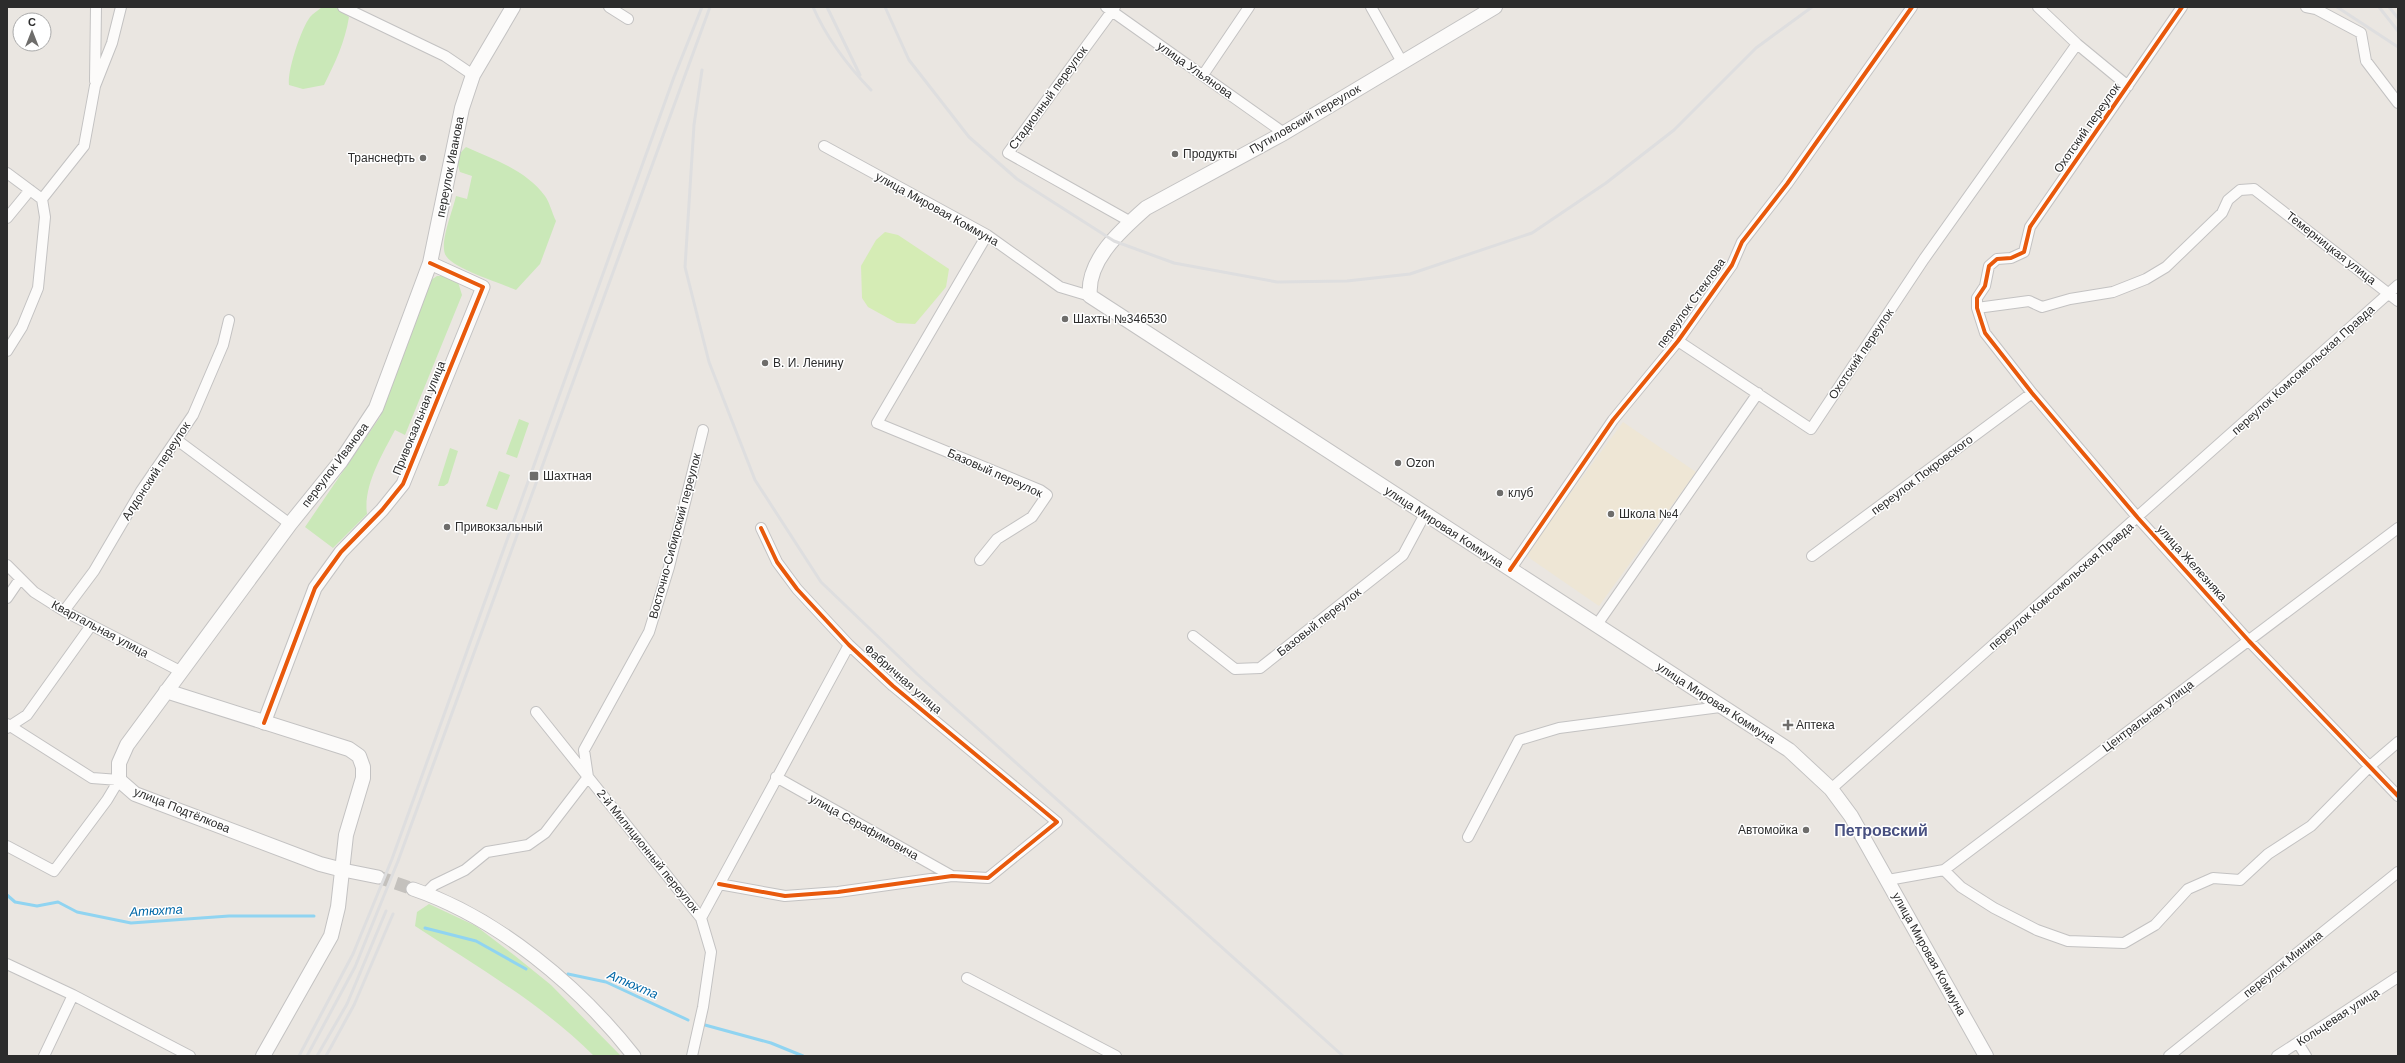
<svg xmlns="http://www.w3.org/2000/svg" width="2405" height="1063" font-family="Arial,sans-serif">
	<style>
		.education { fill: #eee6d5 }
		.green { fill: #cae8b8 }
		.pitch { fill: #d5ecb5 }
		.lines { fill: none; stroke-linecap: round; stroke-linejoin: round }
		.stream { stroke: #90d4f1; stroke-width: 3 }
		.tertiary-tunnel { stroke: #c4c1bd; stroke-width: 13; stroke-dasharray: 13 6; stroke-linecap: butt }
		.minor-casing { stroke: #c3c2c2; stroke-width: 12 }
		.tertiary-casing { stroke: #c3c2c2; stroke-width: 15 }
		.secondary-casing { stroke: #c3c2c2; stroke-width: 16 }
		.minor { stroke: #fcfbfa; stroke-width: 10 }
		.tertiary { stroke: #fcfbfa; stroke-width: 13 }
		.secondary { stroke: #fcfbfa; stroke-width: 14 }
		.rail { stroke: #dededf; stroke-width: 3 }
		.cycleway-casing { stroke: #fff; stroke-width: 6 }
		.cycleway { stroke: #e8590c; stroke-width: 4 }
		.poi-dot { fill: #6e6d6b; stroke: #fff; stroke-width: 1.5 }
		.labels { text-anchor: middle; stroke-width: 3; stroke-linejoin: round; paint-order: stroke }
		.street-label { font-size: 12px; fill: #2c2c2c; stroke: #fff }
		.poi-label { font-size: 12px; fill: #2c2c2c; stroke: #fff; text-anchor: start }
		.water-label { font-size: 13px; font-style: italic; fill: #0369a8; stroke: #fff }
		.district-label { font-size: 16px; font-weight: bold; fill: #485080; stroke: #fff }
	</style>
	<rect width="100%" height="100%" fill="#eae6e1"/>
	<path class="education" d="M1623 422 1696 472 1599 606 1525 555Z"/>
	<path class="green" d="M322 7H335L349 17C345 42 335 63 324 85L303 89 289 85C287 71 301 29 310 17 313 13 319 10 322 7Z
		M466 147C493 159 526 170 545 196 550 203 552 213 556 221L540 264 516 290C501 283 450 268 445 254 440 241 453 210 456 196L467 199 472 176 460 172C456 161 457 155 466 147Z
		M437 276H446L458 282 462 295 405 435 395 430C382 455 363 486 367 514L333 548 305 527 380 417 431 280Z
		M519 419 529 423 517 458 506 454Z
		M450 448 458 451 448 483 444 486H438Z
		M499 471 510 475 497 510 486 506Z
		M429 904 476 926 514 955 551 985 621 1056H594C542 1004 476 966 415 926L417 912Z"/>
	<path class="pitch" d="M885 232 898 235 949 269 946 287 915 324 897 323 868 307 862 298 861 266 876 240Z"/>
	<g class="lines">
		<path class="stream" d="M7 895 15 902 37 906 58 902 77 912 131 923 229 916H314
			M425 928 476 941 526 969
			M568 974 606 982 688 1020
			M705 1025 771 1043 803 1056"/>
		<path class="tertiary-tunnel" d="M378 877 413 889"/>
		<g class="minor-casing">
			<path id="minor" d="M343 7 445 56 473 75
				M609 7 628 19
				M1106 7 1284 133
				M1115 7 1008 153 1131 222
				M1371 7 1402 62
				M2038 7 2077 44 2128 86
				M2182 7 2030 227 2024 252 2011 258 1997 259 1989 266 1985 286 1977 298V308L1985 333 2032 393 2138 518 2249 641 2398 796
				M2306 7 2316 9 2361 33 2366 61 2398 103
				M1203 75 1249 7
				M95 81 96 7
				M824 146 987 235 1060 287 1090 296
				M7 173 42 199
				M42 199 84 146 95 86 112 43 121 7
				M7 218 30 190
				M1977 308 2029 301 2042 307 2070 299 2113 292 2146 279 2166 267 2222 213 2228 200 2240 190 2254 189 2398 301
				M1678 341 1811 429 1924 259 2077 44
				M7 351 22 327 38 288 45 217 42 199
				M177 440 290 524
				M1812 556 2032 393
				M980 560 997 539 1032 517 1047 495 1040 490 877 423 987 235
				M7 565 34 592 64 611 180 671
				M1510 570 1613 420 1678 341 1732 265 1742 242 1787 184 1912 7
				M7 598 20 579
				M64 611 94 571 141 491 193 415 223 345 229 320
				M1596 626 1758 393
				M1193 636 1235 669 1260 668 1403 555 1425 514
				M536 712 701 918 711 952 703 1007 692 1056
				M7 724 92 778 119 780 107 800 54 871 7 846
				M7 728 27 715 90 627
				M776 777 952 876
				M1831 789 2398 285
				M1468 837 1519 740 1559 728 1720 707
				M1944 870 1961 887 1994 908 2037 930 2068 941 2124 943 2155 925 2188 889 2213 878 2240 880 2268 854 2311 826 2370 766 2398 742
				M1888 880 1944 870 2398 528
				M719 884 785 896 838 892 952 876 988 878 1057 822 893 686 849 645 797 589 777 562 761 528
				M426 893 434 885 465 870 487 852 528 845 545 833 588 777 584 750 649 632 669 567 703 430
				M701 918 849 645
				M7 964 73 995 190 1056
				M967 978 1116 1056
				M2298 1043 2306 1056
				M44 1056 73 995
				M2169 1056 2398 872
				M2277 1056 2398 977"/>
		</g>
		<g class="tertiary-casing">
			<path id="tertiary" d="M264 723 315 588 341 552 382 510 403 484 483 287 430 263
				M343 870 378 877
				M413 889C498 918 579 986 634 1056"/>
		</g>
		<g class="secondary-casing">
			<path id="secondary" d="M1495 7 1284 133 1146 208C1121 230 1086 261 1090 296L1789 750 1831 789 1851 816 1986 1056
				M166 691 349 749 359 756 363 767V778L346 835 338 907 331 936 263 1056
				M343 870 320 864 135 794 119 780V763L127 745 290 524 341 461 376 408 430 263 462 108 473 75 513 7"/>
		</g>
		<use href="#minor" class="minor"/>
		<use href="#tertiary" class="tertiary"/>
		<use href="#secondary" class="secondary"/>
		<path class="rail" d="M813 7C827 39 847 65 871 90
			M827 7 860 75
			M885 7 909 60 969 137 1017 179 1114 241 1174 263 1277 282 1347 281 1410 274 1532 233 1606 183 1674 130 1756 48 1812 7
			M2337 7 2398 47
			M2379 7 2398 31
			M2389 7 2398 18
			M702 70 694 125 685 267 709 362 755 480 821 582 917 674 1343 1056
			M299 1056 353 954 392 859 674 77 702 7
			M307 1056 355 967 398 861 710 7
			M317 1056 347 1004 386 911
			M326 1056 354 1005 393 914"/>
		<g class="cycleway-casing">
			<path id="cycleway" d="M2182 7 2030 227 2024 252 2011 258 1997 259 1989 266 1985 286 1977 298V308L1985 333 2032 393 2138 518 2249 641 2398 796
				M1510 570 1613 420 1678 341 1732 265 1742 242 1787 184 1912 7
				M264 723 315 588 341 552 382 510 403 484 483 287 430 263
				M719 884 785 896 838 892 952 876 988 878 1057 822 893 686 849 645 797 589 777 562 761 528"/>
		</g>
		<use href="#cycleway" class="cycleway"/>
	</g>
	<g class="poi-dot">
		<circle cx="1175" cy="154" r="4"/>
		<circle cx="423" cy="158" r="4"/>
		<circle cx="1065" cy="319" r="4"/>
		<circle cx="765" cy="363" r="4"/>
		<circle cx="1398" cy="463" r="4"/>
		<rect x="529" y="471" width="10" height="10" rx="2"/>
		<circle cx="1500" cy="493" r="4"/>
		<circle cx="1611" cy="514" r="4"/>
		<circle cx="447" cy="527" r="4"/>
		<path d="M1786 719h4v4h4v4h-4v4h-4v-4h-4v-4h4z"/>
		<circle cx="1806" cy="830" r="4"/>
	</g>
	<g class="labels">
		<g class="street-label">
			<text transform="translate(1195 70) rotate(35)" y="4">улица Ульянова</text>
			<text transform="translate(1048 98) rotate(-54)" y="4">Стадионный переулок</text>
			<text transform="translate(1305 119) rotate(-30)" y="4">Путиловский переулок</text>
			<text transform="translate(2087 128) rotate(-55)" y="4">Охотский переулок</text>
			<text transform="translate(450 167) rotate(-79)" y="4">переулок Иванова</text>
			<text transform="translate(937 209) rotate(29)" y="4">улица Мировая Коммуна</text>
			<text transform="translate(2331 248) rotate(38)" y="4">Темерницкая улица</text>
			<text transform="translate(1691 303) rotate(-54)" y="4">переулок Стеклова</text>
			<text transform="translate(1861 354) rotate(-56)" y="4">Охотский переулок</text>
			<text transform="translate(2303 370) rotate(-42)" y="4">переулок Комсомольская Правда</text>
			<text transform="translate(419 418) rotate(-68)" y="4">Привокзальная улица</text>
			<text transform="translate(335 465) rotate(-53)" y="4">переулок Иванова</text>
			<text transform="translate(156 471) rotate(-57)" y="4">Алдонский переулок</text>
			<text transform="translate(995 473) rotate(24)" y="4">Базовый переулок</text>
			<text transform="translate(1922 475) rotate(-37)" y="4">переулок Покровского</text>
			<text transform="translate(1444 527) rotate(33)" y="4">улица Мировая Коммуна</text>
			<text transform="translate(675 536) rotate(-75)" y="4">Восточно-Сибирский переулок</text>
			<text transform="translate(2192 563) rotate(48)" y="4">улица Железняка</text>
			<text transform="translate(2061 586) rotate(-41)" y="4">переулок Комсомольская Правда</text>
			<text transform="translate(1319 622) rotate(-38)" y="4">Базовый переулок</text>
			<text transform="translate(100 629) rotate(28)" y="4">Квартальная улица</text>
			<text transform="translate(903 679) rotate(41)" y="4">Фабричная улица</text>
			<text transform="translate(1716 703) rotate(33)" y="4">улица Мировая Коммуна</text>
			<text transform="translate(2148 716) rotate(-37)" y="4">Центральная улица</text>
			<text transform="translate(182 810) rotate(22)" y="4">улица Подтёлкова</text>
			<text transform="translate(864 827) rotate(29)" y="4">улица Серафимовича</text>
			<text transform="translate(648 851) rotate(51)" y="4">2-й Милиционный переулок</text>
			<text transform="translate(1929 954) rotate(61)" y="4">улица Мировая Коммуна</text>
			<text transform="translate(2283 964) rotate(-39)" y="4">переулок Минина</text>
			<text transform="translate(2338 1017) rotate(-33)" y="4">Кольцевая улица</text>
		</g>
		<g class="poi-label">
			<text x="1183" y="158">Продукты</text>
			<text x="415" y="162" text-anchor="end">Транснефть</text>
			<text x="1073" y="323">Шахты №346530</text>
			<text x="773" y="367">В. И. Ленину</text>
			<text x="1406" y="467">Ozon</text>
			<text x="543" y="480">Шахтная</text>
			<text x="1508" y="497">клуб</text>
			<text x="1619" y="518">Школа №4</text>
			<text x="455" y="531">Привокзальный</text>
			<text x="1796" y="729">Аптека</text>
			<text x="1798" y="834" text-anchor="end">Автомойка</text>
		</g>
		<g class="water-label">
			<text transform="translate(156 910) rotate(-3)" y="5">Атюхта</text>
			<text transform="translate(633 984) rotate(23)" y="5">Атюхта</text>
		</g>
		<g class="district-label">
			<text x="1881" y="836">Петровский</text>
		</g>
	</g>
	<rect width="2405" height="1063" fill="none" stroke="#2c2c2c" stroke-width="16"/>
	<g transform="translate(32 32)"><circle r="19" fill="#ffffff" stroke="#ababab"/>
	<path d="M0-3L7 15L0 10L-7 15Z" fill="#6e6d6b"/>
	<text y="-6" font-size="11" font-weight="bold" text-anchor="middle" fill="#2c2c2c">С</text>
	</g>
</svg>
